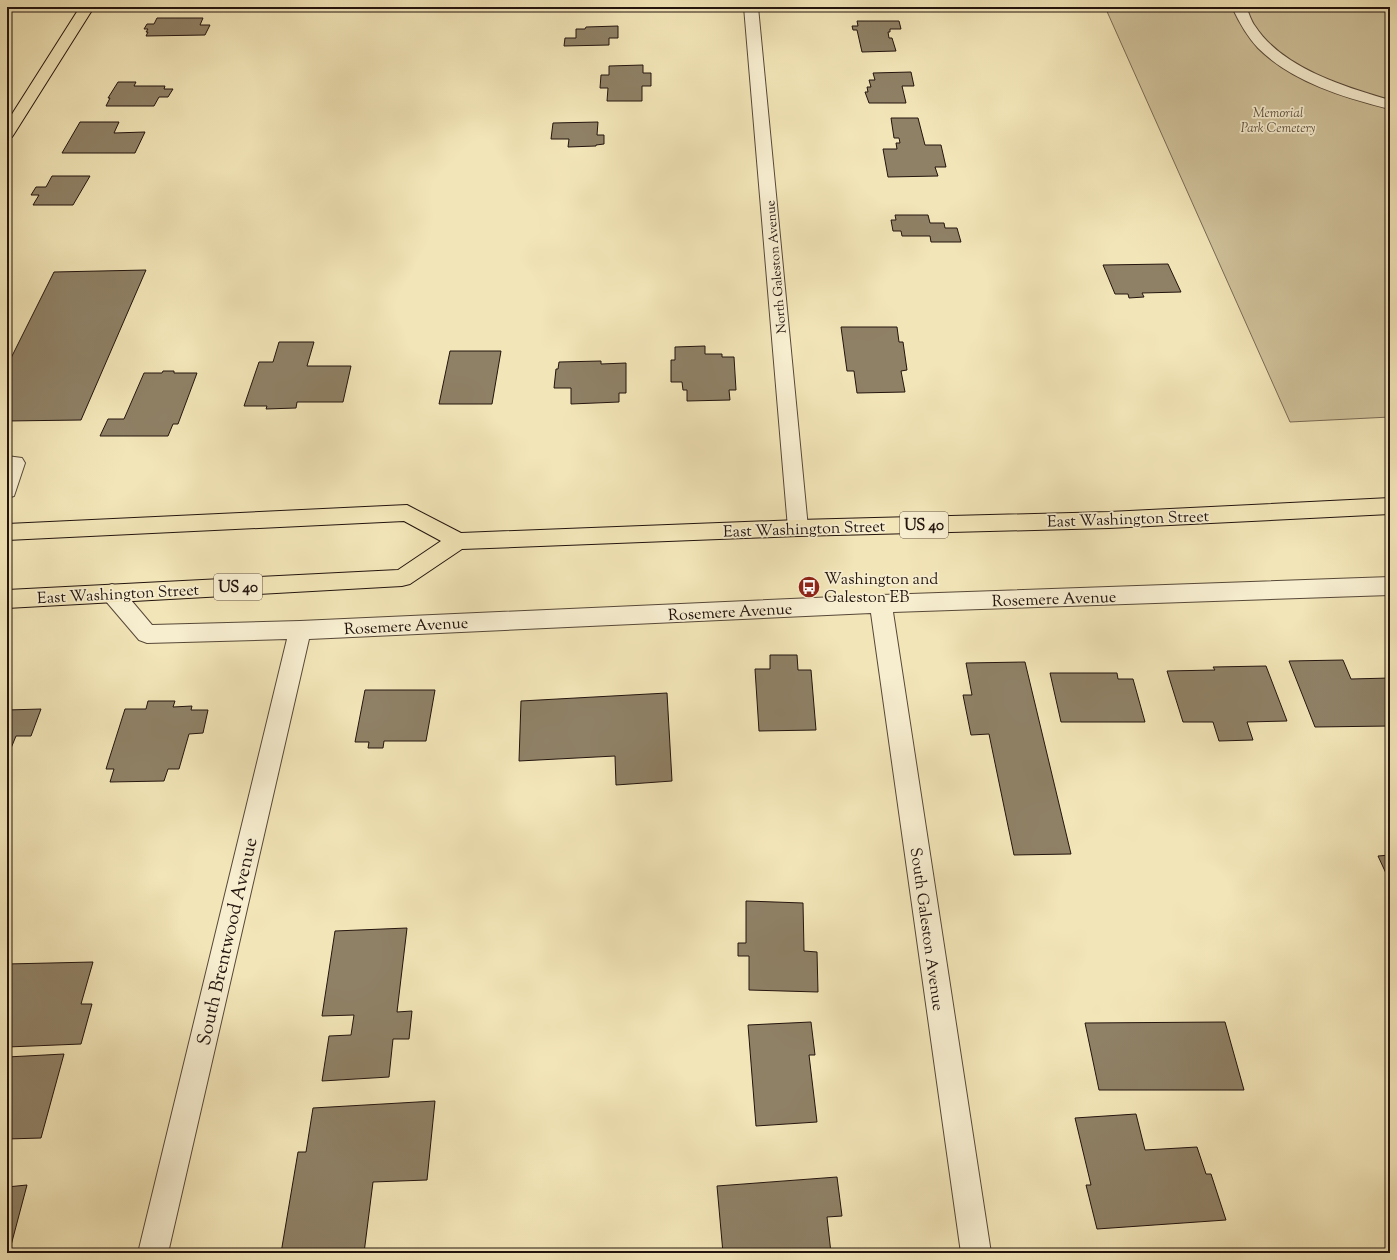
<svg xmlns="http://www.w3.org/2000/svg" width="1397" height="1260" font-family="'Sorts Mill Goudy',serif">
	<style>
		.green { fill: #cfc19a; stroke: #796a54 }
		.building { fill: #8f8166; stroke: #23140e }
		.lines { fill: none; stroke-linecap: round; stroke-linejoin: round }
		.lane-casing { stroke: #574838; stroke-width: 2 }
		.street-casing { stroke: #574838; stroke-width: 2 }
		.primary-casing { stroke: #23140e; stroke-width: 2 }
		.lane { fill: #f7eed0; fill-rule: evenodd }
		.street { fill: #f7eed0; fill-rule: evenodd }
		.primary { fill: #f2e5b7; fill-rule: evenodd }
		.labels { text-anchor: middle; stroke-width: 3.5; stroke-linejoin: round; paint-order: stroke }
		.far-park-label { font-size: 13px; font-style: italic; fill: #5f513f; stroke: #f7eed0 }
		.far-street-label { font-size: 13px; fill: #23140e; stroke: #f7eed0 }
		.shield { fill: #f7eed0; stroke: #635548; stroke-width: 1 }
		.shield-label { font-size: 15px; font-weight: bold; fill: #23140e }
		.street-label { font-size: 16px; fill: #23140e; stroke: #f7eed0 }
		.poi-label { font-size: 16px; fill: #23140e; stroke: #f7eed0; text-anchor: start }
		.near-street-label { font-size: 19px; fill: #23140e; stroke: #f7eed0 }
	</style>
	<rect width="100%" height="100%" fill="#f2e5b7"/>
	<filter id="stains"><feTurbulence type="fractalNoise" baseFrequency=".005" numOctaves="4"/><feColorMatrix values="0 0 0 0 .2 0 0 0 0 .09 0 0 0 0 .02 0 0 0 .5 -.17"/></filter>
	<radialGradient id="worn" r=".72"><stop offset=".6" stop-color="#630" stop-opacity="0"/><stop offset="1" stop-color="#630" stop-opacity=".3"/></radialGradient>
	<path class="green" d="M1105 7H1390V417L1290 422Z"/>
	<path class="building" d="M852 7H887L888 10H852Z
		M157 18H203L200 25H210L205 35 146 36 148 32H146L148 29H144L147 24H154Z
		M857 21H899L901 29H890V32H888L889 38H892L896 51 862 52 857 30H853L852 26H858Z
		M618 26V38H609V45L564 46 565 38H576V29H585L586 27Z
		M643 65V73H651V86H642V101H607L608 88H600L601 75H609V66Z
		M911 72 914 86H902L906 103H869L865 92H868L867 87H871L869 80H875L873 73Z
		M118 82H136L134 86H165L164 89H173L168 97H159L154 106H106L110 98H108Z
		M891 118H918L925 145H941L946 167H935L938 176 888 177 883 149H897L896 143H900L899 138H894Z
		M80 122H119L114 133 145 132 135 153H62Z
		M598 122 597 135H604V144L596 145V146L568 147 569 139H551L553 123Z
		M52 176H90L73 205H33L39 195H31L36 187H46Z
		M895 215H928L930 223H944L945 228H957L961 242H931L930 236H902L901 231H893L891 220H896Z
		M1168 264 1181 292 1142 293 1144 297 1129 298 1128 294H1115L1103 265Z
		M146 270 81 420 7 421V366L54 272Z
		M841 327H897L899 342H903L907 370 901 371 905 392 857 393 854 371H847Z
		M279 342H314L307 366H351L343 402H297L296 408 266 409 267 406H244L259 362H273Z
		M705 346V354H722V357H734L736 390H729L730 400 687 401V390H683L682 382H671V360H675V347Z
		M450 351H501L492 404H439Z
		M601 361V364L626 363V393H619V402L571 404V388H554L556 369H558L559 362Z
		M163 371H174V373H197L178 424H173L168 436H100L108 419H124L144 373H162Z
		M770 655H797L798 670H811L816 730 759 731 755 669H770Z
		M1343 660 1351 679 1390 678V726L1315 727 1289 661Z
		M1025 662 1071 854 1014 855 989 734 971 735 963 695H972L966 663Z
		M1266 666 1287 721 1247 722 1253 740 1219 741 1213 722H1183L1167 671 1215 670 1213 667Z
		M1050 673H1117L1118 679H1133L1145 722H1061Z
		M365 690H435L426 741H384L383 748H368L369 742H355Z
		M667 693 672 781 616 785 615 756 519 761 521 701Z
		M148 701H175L173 707 192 706 191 710H208L203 733 189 734 179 769H168L164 781 110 782 114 769H106L125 709H146Z
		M41 709 31 736H16L7 758V710Z
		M1390 855V882L1378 856Z
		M746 901 803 903 804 951 817 952 818 992 749 990V956H738V943H746Z
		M407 928 397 1012 412 1011 409 1039H393L389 1077 322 1081 329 1036 351 1035 354 1015 322 1016 335 931Z
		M93 962 81 1004H92L81 1044 7 1047V964Z
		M811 1022 815 1055H809L817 1122 756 1126 748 1025Z
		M1225 1022 1244 1090H1099L1085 1023Z
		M64 1054 41 1138 7 1139V1057Z
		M435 1101 427 1180 373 1182 364 1253H281L298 1152H306L313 1108Z
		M1136 1114 1145 1150 1197 1147 1206 1174H1211L1226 1220 1097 1229 1086 1185H1091L1075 1118Z
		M837 1177 842 1216 827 1217 831 1253H723L717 1186Z
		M27 1185 9 1253H7V1187Z"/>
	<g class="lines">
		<g class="lane-casing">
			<path id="lane" d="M1232 7H1246C1249 13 1251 21 1255 26 1282 68 1345 87 1390 100V109C1345 98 1292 82 1258 48 1247 36 1239 22 1232 7Z
				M7 456 22 458 25 463 14 496 7 498Z"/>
		</g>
		<g class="street-casing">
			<path id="street" d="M744 7H758L808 528 805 534 798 536 791 534 788 528Z
				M1390 577V595L893 612 991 1253H961L871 613 309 639 168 1253H138L287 639 147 643 139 640 104 599 101 593 104 587 112 584 120 587 152 625 300 621 881 595Z"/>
		</g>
		<g class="primary-casing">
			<path id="primary" d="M80 7H94L14 134 12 137 7 138V122Z
				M1390 498V514L1109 528 798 536 462 549 410 584 402 586 7 608V590L398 570 441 541 404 521 7 540V524L407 505 461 533 798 520 1109 512Z"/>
		</g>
		<use href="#lane" class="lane"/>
		<use href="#street" class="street"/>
		<use href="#primary" class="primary"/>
	</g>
	<defs>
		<g id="bus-disc" transform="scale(1.15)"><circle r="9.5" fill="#8f2418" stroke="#f7eed0"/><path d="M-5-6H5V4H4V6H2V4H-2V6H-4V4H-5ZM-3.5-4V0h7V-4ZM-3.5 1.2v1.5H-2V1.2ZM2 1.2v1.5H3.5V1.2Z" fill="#fff"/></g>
	</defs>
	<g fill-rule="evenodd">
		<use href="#bus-disc" x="809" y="587"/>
	</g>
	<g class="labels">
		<g class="far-park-label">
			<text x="1278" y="117">Memorial<tspan x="1278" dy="15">Park Cemetery</tspan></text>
		</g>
		<g class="far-street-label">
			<text transform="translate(775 267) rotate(-95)" y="5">North Galeston Avenue</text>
		</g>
		<g class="shield">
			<rect x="900" y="512" width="48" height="26" rx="3"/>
			<rect x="214" y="574" width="48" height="26" rx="3"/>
		</g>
		<g class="shield-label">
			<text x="924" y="530">US 40</text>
			<text x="238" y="592">US 40</text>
		</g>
		<g class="street-label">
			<text transform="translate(1128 518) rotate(-2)" y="6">East Washington Street</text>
			<text transform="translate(804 528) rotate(-2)" y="6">East Washington Street</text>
			<text transform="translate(118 593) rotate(-3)" y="6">East Washington Street</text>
			<text transform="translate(1054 598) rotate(-2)" y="6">Rosemere Avenue</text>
			<text transform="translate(730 611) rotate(-3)" y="6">Rosemere Avenue</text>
			<text transform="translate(406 625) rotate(-3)" y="6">Rosemere Avenue</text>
			<text transform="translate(928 929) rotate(82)" y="6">South Galeston Avenue</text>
		</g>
		<g class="poi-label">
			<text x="824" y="584">Washington and<tspan x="824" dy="18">Galeston EB</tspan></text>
		</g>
		<g class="near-street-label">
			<text transform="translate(226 941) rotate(-77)" y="7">South Brentwood Avenue</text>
		</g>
	</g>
	<rect width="1397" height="1260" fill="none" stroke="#f2e5b7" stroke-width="24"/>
	<rect x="8" y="8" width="1381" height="1244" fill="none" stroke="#23140e" stroke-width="2"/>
	<rect x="12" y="12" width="1373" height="1236" fill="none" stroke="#23140e"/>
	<rect width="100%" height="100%" filter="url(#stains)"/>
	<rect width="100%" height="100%" fill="url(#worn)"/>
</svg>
